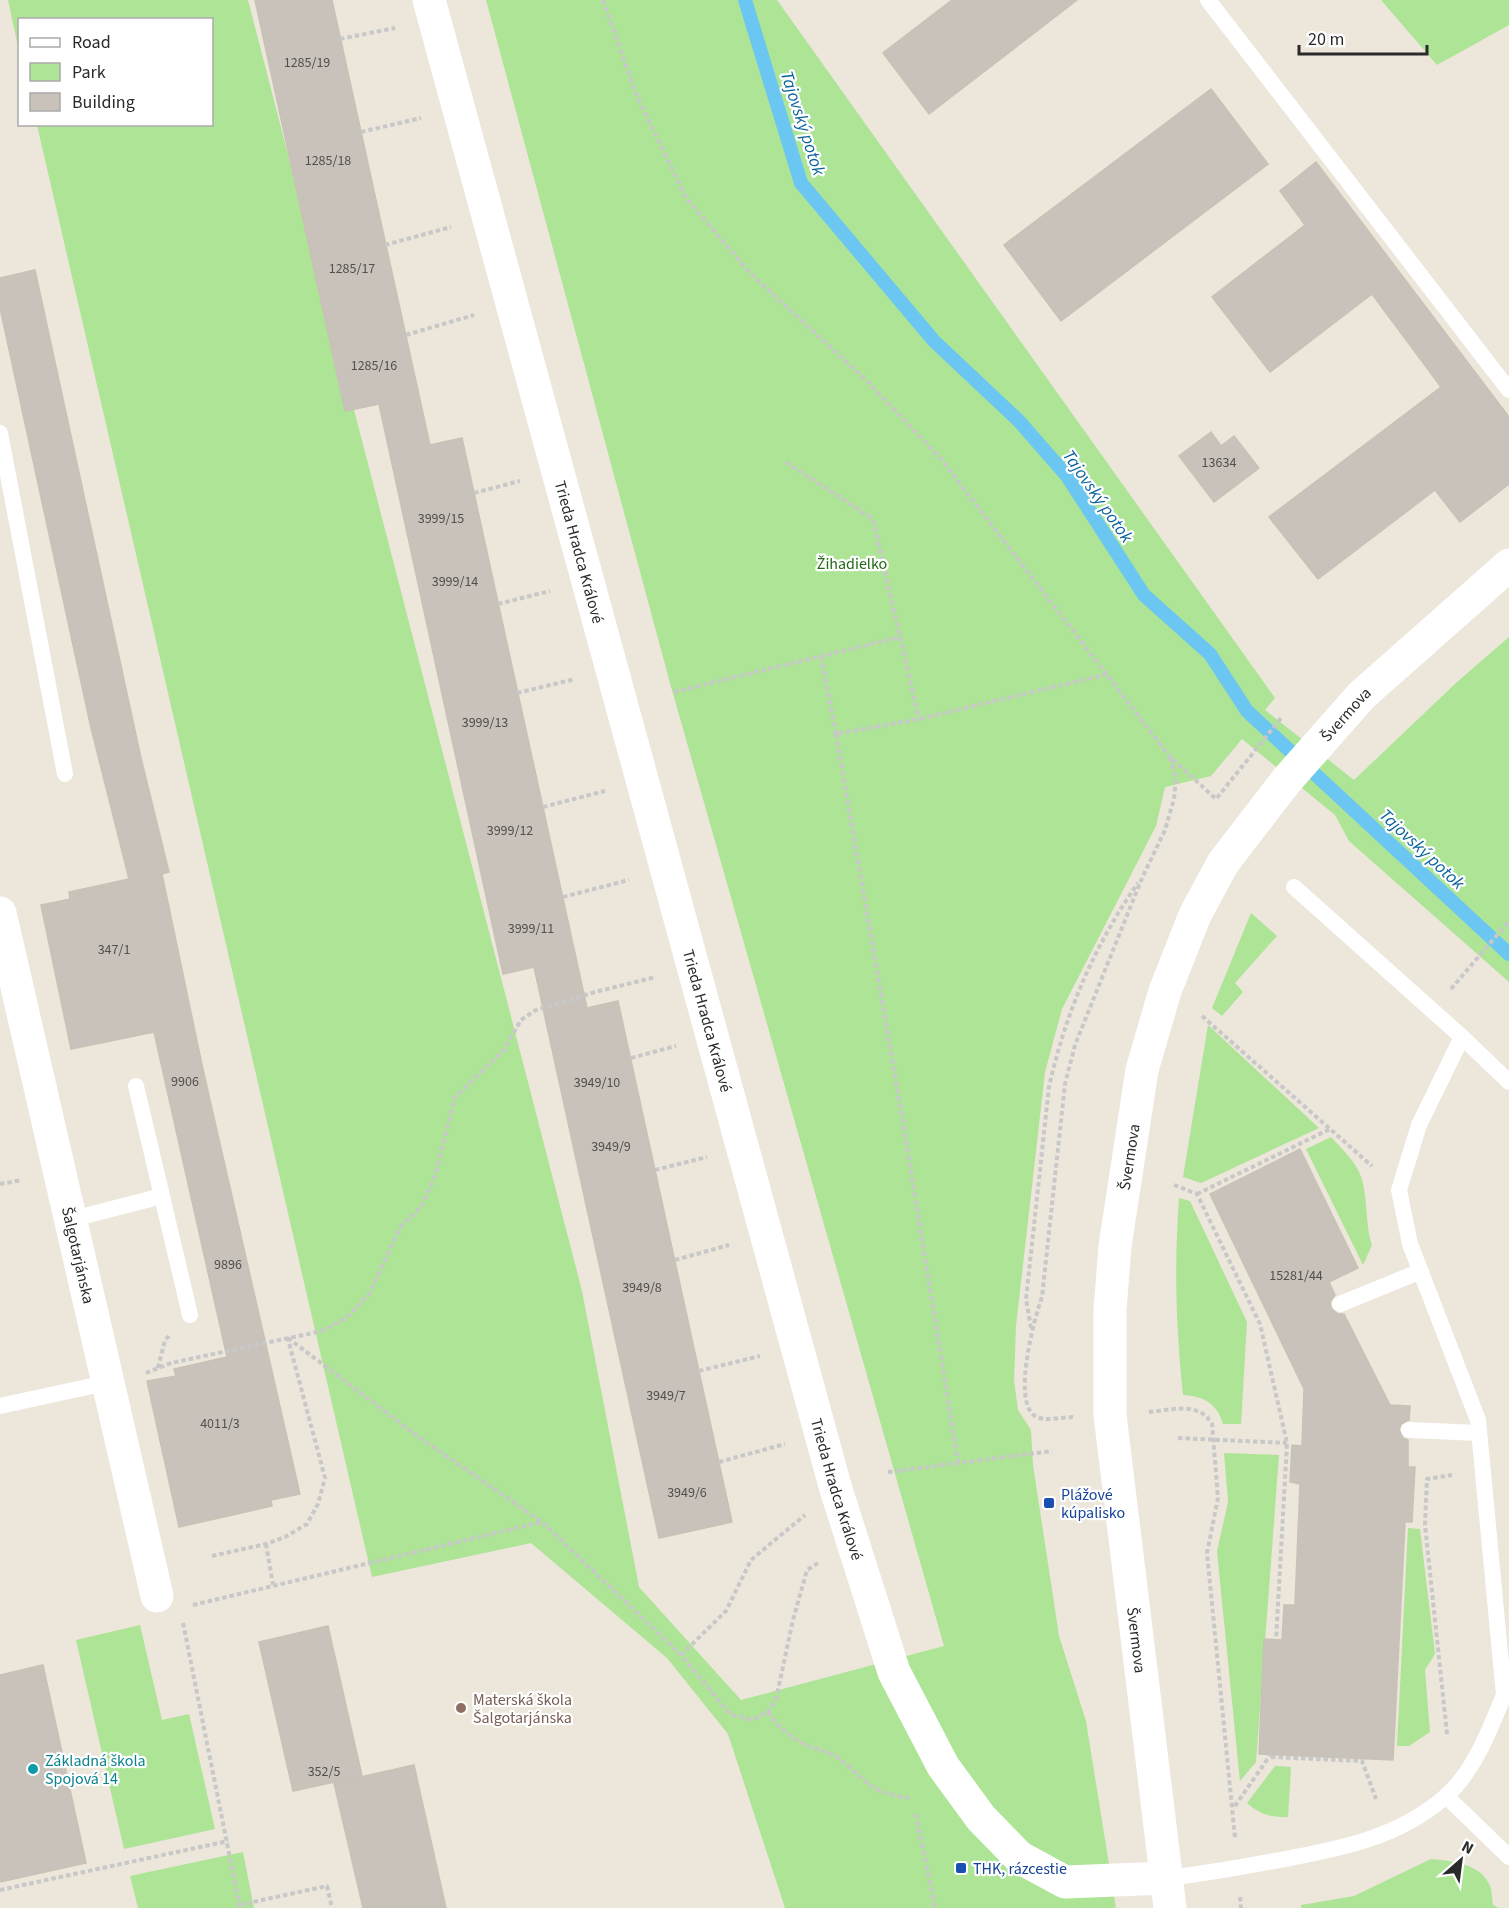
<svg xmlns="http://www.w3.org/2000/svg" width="1509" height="1908" font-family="'Source Sans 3',sans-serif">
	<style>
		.green { fill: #ade496 }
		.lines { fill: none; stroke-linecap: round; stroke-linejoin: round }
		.stream { stroke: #6bc7f1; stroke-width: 14 }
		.building { fill: #c8c2bb; stroke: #c8c2b5; stroke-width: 1.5 }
		.path { stroke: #c8c8c8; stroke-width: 4; stroke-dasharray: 4.5 3; stroke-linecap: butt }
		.service { stroke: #fff; stroke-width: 16 }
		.minor { stroke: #fff; stroke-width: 33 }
		.tertiary { stroke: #fff; stroke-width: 33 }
		.transit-dot { fill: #1a4fb4; stroke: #fff; stroke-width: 2 }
		.education-dot { fill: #8d6e63; stroke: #fff; stroke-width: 2 }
		.culture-dot { fill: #0f9aa8; stroke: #fff; stroke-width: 2 }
		.labels { text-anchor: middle; stroke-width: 4.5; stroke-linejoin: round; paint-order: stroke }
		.number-label { font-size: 14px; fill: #52504e }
		.street-label { font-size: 16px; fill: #2a2a2a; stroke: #fff }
		.park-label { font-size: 16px; fill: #256818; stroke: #fff }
		.transit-label { font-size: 16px; fill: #164399; stroke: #fff; text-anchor: start }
		.education-label { font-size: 16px; fill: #785e54; stroke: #fff; text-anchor: start }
		.culture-label { font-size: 16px; fill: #0d838f; stroke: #fff; text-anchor: start }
		.water-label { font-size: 18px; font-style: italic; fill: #0a639d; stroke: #fff }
	</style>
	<rect width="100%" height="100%" fill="#ece6db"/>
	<path class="green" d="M8 0H248L582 1291 639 1587 741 1700 944 1646 670 683 486 0H777L1275 698 1265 710 1354 780 1456 683 1509 637V982L1349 841 1335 815 1242 739 1211 776 1165 787 1156 826 1062 1009 1045 1072 1016 1326 1014 1380 1018 1410 1031 1430 1033 1465 1059 1636 1086 1721 1116 1908H785L728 1734 667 1658 531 1543 372 1577 37 125 212 124V20H20L19 51Z
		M1381 0H1509V25L1437 65Z
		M1251 913 1277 936 1235 983 1243 992 1222 1016 1212 1008Z
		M1208 1025 1319 1128 1201 1183 1183 1177Z
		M1331 1137C1340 1147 1352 1158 1358 1170 1369 1190 1364 1221 1372 1245L1363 1265 1306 1149Z
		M1179 1198 1190 1201 1247 1322 1241 1424H1223C1217 1403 1203 1396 1183 1395 1176 1326 1174 1267 1179 1198Z
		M1224 1453 1279 1455 1256 1762 1240 1781 1217 1551 1228 1502Z
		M1408 1528 1420 1529 1435 1654 1425 1670 1430 1732 1409 1746H1397Z
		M140 1625 162 1720 189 1714 215 1829 124 1849 76 1640Z
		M1275 1766 1291 1767 1288 1817C1271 1817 1260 1815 1247 1803Z
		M243 1852 254 1908H138L130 1876Z
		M1431 1859C1451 1861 1481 1863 1490 1886 1492 1891 1492 1899 1493 1905L1499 1908H1301V1905L1354 1896Z"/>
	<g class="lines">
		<path class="stream" d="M745 0 801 183 934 341 1019 421 1067 476 1144 595 1210 654 1247 711 1509 954"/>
	</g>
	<path class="building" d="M255 0H332L430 445 462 438 587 1008 618 1001 732 1522 659 1538 534 967 503 974 379 404 345 411Z
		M952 0H1077L929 114 883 53Z
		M1211 89 1268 164 1061 321 1004 245Z
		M1316 162 1509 417V484L1460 522 1435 490 1318 579 1269 517 1441 387 1372 294 1270 372 1212 297 1305 225 1280 191Z
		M35 270 141 758 169 872 162 874 202 1065 300 1494 271 1500 272 1506 179 1527 147 1381 176 1376 174 1369 227 1357 154 1032 71 1049 41 905 70 899 69 892 129 879 91 728 0 308V278Z
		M1211 432 1221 446 1234 436 1259 468 1214 502 1179 456Z
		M1300 1149 1358 1268 1329 1282 1335 1295 1330 1302 1331 1308 1338 1314H1344L1390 1405 1410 1406 1409 1420 1401 1424 1399 1430 1403 1438 1408 1440V1467H1415L1412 1522H1405L1393 1760 1259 1754 1264 1639 1282 1640 1284 1605H1295L1300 1484 1290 1482 1292 1445 1302 1446 1304 1389 1210 1194Z
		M328 1626 362 1776 293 1791 259 1642Z
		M43 1665 86 1863 0 1882V1675Z
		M414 1765 446 1908H363L334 1783Z"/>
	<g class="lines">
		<path class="path" d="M603 0 636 94 686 198 751 274 866 380 941 459 1170 757 1216 799 1282 717
			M340 39 395 28
			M361 132 421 118
			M385 245 451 227
			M406 335 474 315
			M786 462 873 519 900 637
			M474 493 520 481
			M498 604 550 591
			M821 656 836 734 919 719 1108 674
			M674 692 900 637 919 719
			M517 693 575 679
			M836 734 902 1116 958 1462
			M543 807 605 791
			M563 897 629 880
			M1451 989 1509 921
			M1202 1016 1372 1166
			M631 1058 676 1046
			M655 1170 707 1157
			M0 1184 22 1180
			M1174 1185 1197 1194 1260 1324 1287 1443 1276 1640
			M1197 1194 1330 1129
			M675 1260 729 1245
			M1031 1328 1026 1299 1049 1087C1065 1014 1095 944 1138 883
			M288 1338 413 1433 542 1522 681 1655 730 1714 752 1720 768 1712 776 1699 793 1620 807 1570 818 1563
			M158 1368 165 1340 169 1336
			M699 1371 760 1356
			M146 1373 171 1363 322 1331 346 1318 369 1294 401 1226 421 1207 435 1176 455 1097 503 1051 521 1020 536 1010 595 992 656 977
			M1149 1412C1172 1410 1199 1401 1212 1424L1218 1498 1207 1553 1235 1838
			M1073 1417C1062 1417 1044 1422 1035 1416 1012 1401 1034 1319 1042 1297L1065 1084 1075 1045 1142 878 1165 830 1174 799 1176 778 1170 757
			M1178 1438 1287 1443
			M719 1462 785 1444
			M888 1472 1052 1451
			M266 1544 273 1585
			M212 1556 266 1544 285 1537 307 1524 318 1504 325 1478 288 1339
			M193 1605 542 1522
			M183 1623 240 1908
			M681 1655 726 1611 751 1560 805 1515
			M768 1712C780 1729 791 1739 811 1747 819 1750 830 1752 837 1757 867 1780 867 1792 909 1798
			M1447 1734 1425 1525 1427 1479 1452 1475
			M1271 1757 1362 1761 1376 1799
			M1235 1806 1271 1754
			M916 1814 935 1908
			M0 1890 228 1841
			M1240 1897 1241 1908
			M239 1905 327 1886 332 1908"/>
		<path class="service" d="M1208 0 1509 390
			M0 433 65 774
			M1462 1037 1509 1082
			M136 1086 190 1315
			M69 1220 162 1196
			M1340 1304 1421 1271
			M0 1406 106 1383
			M1409 1430 1479 1433
			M1446 1796 1509 1857
			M1167 1878C1205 1874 1242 1867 1280 1860 1339 1849 1398 1838 1445 1797 1474 1772 1490 1729 1504 1695L1478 1420 1410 1244 1399 1190 1419 1125 1462 1037 1294 887"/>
		<g class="minor">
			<path id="s1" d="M429 0 835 1486 894 1672 943 1766 981 1818 1019 1857 1065 1882 1167 1878"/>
			<path id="s2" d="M0 913 157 1596"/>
		</g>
		<path class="tertiary" id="s3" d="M1170 1908 1110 1415V1310L1115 1246 1142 1070 1165 991 1195 915 1223 863 1286 781 1362 695 1509 565"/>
	</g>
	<g class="transit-dot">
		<rect x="1043" y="1497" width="12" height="12" rx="3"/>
		<rect x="955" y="1862" width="12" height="12" rx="3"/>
	</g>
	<circle class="education-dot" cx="461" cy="1708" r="6"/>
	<circle class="culture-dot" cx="33" cy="1769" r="6"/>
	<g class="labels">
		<g class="number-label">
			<text x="307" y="67">1285/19</text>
			<text x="328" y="165">1285/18</text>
			<text x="352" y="273">1285/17</text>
			<text x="374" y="370">1285/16</text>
			<text x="1219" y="467">13634</text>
			<text x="441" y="523">3999/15</text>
			<text x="455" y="586">3999/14</text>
			<text x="485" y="727">3999/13</text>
			<text x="510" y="835">3999/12</text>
			<text x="531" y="933">3999/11</text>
			<text x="114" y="954">347/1</text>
			<text x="185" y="1086">9906</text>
			<text x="597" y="1087">3949/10</text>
			<text x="611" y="1151">3949/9</text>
			<text x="228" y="1269">9896</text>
			<text x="1296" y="1280">15281/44</text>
			<text x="642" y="1292">3949/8</text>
			<text x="666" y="1400">3949/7</text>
			<text x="220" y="1428">4011/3</text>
			<text x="687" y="1497">3949/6</text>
			<text x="324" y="1776">352/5</text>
		</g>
		<g class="street-label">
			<text dy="6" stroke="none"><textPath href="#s1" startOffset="572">Trieda Hradca Králové</textPath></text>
			<text dy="6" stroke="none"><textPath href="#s3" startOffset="1260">Švermova</textPath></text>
			<text dy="6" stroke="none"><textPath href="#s1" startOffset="1058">Trieda Hradca Králové</textPath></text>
			<text dy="6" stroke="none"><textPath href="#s3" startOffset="756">Švermova</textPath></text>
			<text dy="6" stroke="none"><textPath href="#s2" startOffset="351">Šalgotarjánska</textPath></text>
			<text dy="6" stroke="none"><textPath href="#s1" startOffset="1544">Trieda Hradca Králové</textPath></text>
			<text transform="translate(1137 1640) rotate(83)" y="6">Švermova</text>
		</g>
		<g class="park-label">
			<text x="852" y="569">Žihadielko</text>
		</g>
		<g class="transit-label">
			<text x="1061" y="1500">Plážové<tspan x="1061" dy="18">kúpalisko</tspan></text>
			<text x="973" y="1874">THK, rázcestie</text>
		</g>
		<g class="education-label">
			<text x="473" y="1705">Materská škola<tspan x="473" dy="18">Šalgotarjánska</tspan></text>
		</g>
		<g class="culture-label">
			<text x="45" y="1766">Základná škola<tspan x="45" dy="18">Spojová 14</tspan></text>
		</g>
		<g class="water-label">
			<text transform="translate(803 123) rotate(72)" y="6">Tajovský potok</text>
			<text transform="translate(1098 496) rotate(55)" y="6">Tajovský potok</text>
			<text transform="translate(1422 849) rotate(43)" y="6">Tajovský potok</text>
		</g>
	</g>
	<rect x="18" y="18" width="195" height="108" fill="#ffffff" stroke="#aaaaaa" stroke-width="1.5"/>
	<rect x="30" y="38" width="30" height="9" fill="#ffffff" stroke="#aaaaaa" stroke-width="1.5"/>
	<text x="72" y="48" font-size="18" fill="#2a2a2a">Road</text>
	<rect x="30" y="63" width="30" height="18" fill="#ade496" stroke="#aaaaaa" stroke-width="1.5"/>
	<text x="72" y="78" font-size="18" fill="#2a2a2a">Park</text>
	<rect x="30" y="93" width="30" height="18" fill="#c8c2bb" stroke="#aaaaaa" stroke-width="1.5"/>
	<text x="72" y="108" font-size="18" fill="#2a2a2a">Building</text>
	<g transform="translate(1461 1860) rotate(28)" stroke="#ffffff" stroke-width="4.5" paint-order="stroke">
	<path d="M0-4.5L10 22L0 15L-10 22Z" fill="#2a2a2a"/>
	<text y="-9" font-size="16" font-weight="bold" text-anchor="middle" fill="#2a2a2a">N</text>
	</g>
	<path d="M1299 45v9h128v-9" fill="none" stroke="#2a2a2a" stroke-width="3"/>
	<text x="1308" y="45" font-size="18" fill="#2a2a2a" stroke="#ffffff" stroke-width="4.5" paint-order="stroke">20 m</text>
</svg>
